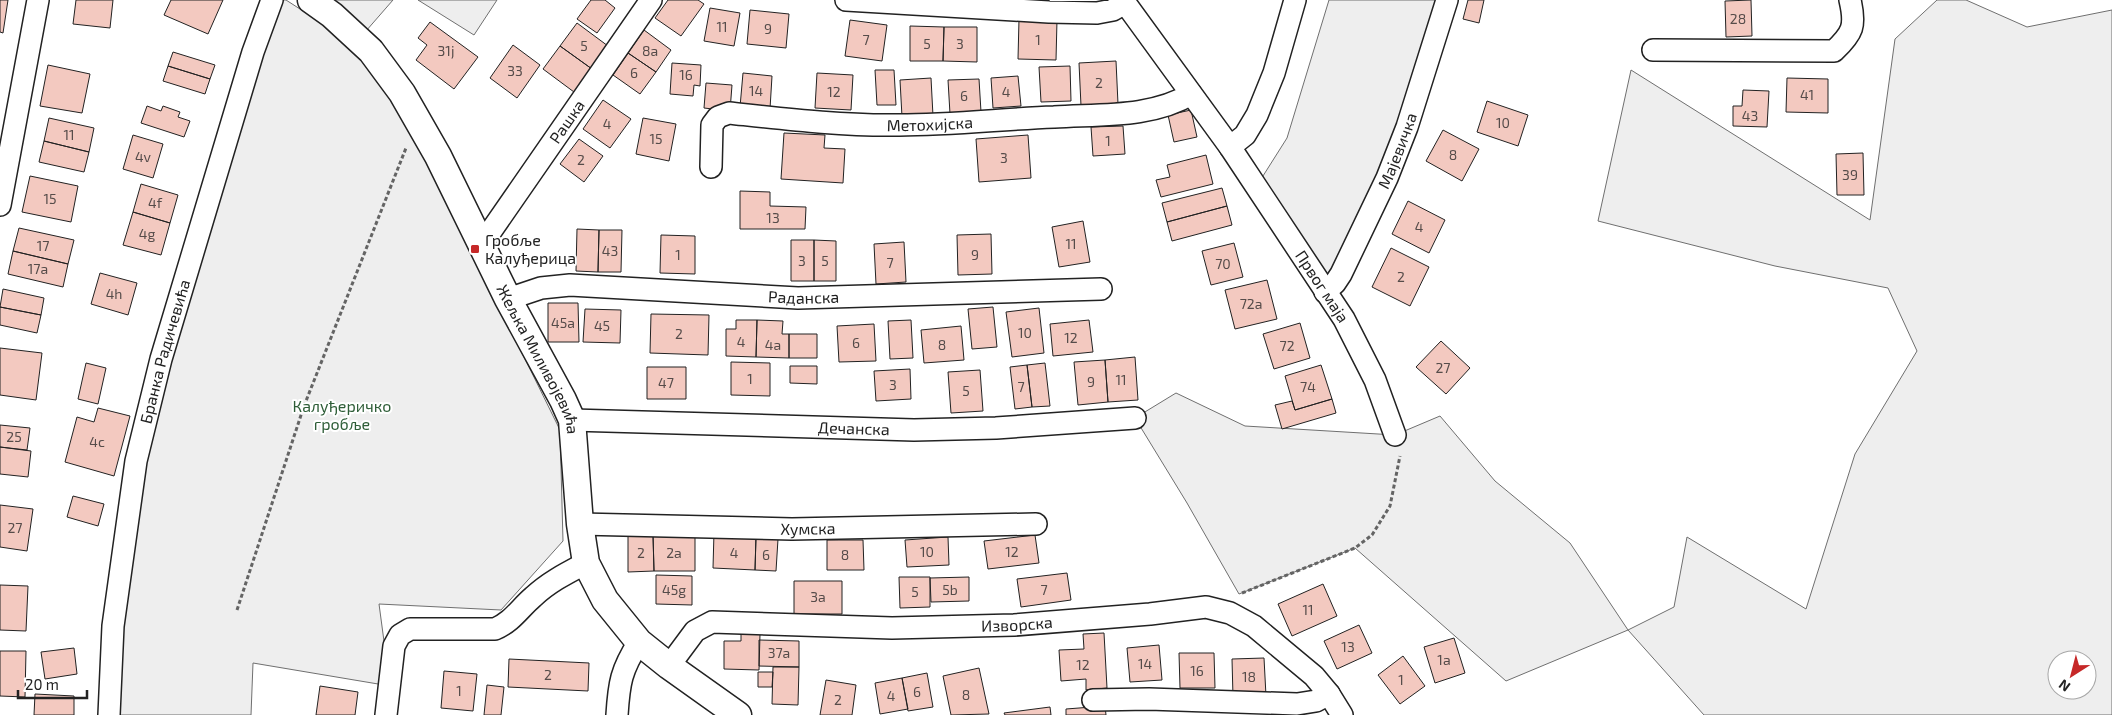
<svg xmlns="http://www.w3.org/2000/svg" width="2112" height="715" font-family="'Exo 2',sans-serif">
	<style>
		.green { fill: #eee; stroke: #6f6f6f; fill-rule: evenodd }
		.building { fill: #f3c9c0; stroke: #222 }
		.lines { fill: none; stroke-linecap: round; stroke-linejoin: round }
		.minor-casing { stroke: #222; stroke-width: 24 }
		.tertiary-casing { stroke: #222; stroke-width: 29 }
		.path { stroke: #646464; stroke-width: 3; stroke-dasharray: 4 2.5; stroke-linecap: butt }
		.minor { stroke: #fff; stroke-width: 21 }
		.tertiary { stroke: #fff; stroke-width: 26 }
		.poi-dot { fill: #c62828; stroke: #fff; stroke-width: 2 }
		.labels { text-anchor: middle; stroke-width: 4; stroke-linejoin: round; paint-order: stroke }
		.number-label { font-size: 14px; fill: #564c4a }
		.street-label { font-size: 16px; fill: #222; stroke: #fff }
		.poi-label { font-size: 16px; fill: #222; stroke: #fff; text-anchor: start }
		.park-label { font-size: 16px; fill: #2f5e38; stroke: #fff }
	</style>
	<rect width="100%" height="100%" fill="#fff"/>
	<path class="green" d="M280 0H286L345 38 403 111 560 430 563 541 501 610 379 604 390 686 253 663 251 715H109L161 359Z
		M311 0H393L359 39Z
		M418 0H497L474 35Z
		M1329 0H1437L1407 127 1325 292 1256 187 1287 138Z
		M1937 0H1966L2027 27 2112 10V715H1704L1628 630 1506 681 1355 548 1239 594 1187 503 1135 418 1176 393 1245 426 1395 435 1440 416 1495 481 1570 543 1628 630 1674 607 1687 537 1806 609 1855 454 1917 351 1888 288 1775 266 1598 221 1631 70 1870 220 1895 39ZM2057 660H2087V690H2057Z"/>
	<path class="building" d="M0 0H8L3 33 0 32Z
		M76 0H113L110 28 73 24Z
		M171 0H223L208 34 164 15Z
		M591 0H605L615 8 597 33 577 19Z
		M668 0H698L704 4 681 36 655 18Z
		M1468 0H1484L1479 23 1463 19Z
		M1751 0 1752 36 1726 37 1725 1Z
		M710 8 740 13 734 46 704 41Z
		M750 10 789 14 786 48 747 44Z
		M1019 19 1057 20 1056 60 1018 59Z
		M850 20 887 25 882 61 845 56Z
		M430 22 478 57 454 89 416 60 427 45 418 38Z
		M577 23 608 46 592 69 560 46Z
		M910 26 944 27 943 61H910Z
		M944 27H977V62L943 61Z
		M644 30 671 50 656 72 628 53Z
		M513 45 540 65 517 98 490 78Z
		M560 46 592 69 574 92 543 69Z
		M173 52 215 65 210 79 168 66Z
		M628 53 656 72 640 94 613 75Z
		M1116 61 1118 104 1081 106 1079 63Z
		M672 63 701 65 700 86 694 85 693 96 670 94Z
		M48 65 90 74 82 113 40 106Z
		M168 66 210 79 205 94 163 81Z
		M1070 66 1071 101 1041 102 1039 67Z
		M875 70H894L896 105H877Z
		M743 73 772 76 770 109 740 107Z
		M817 73 853 75 851 110 815 108Z
		M1018 76 1021 106 993 108 991 78Z
		M931 78 933 116 902 117 900 80Z
		M1787 78 1828 79V113L1786 112Z
		M979 79 981 112 950 114 948 80Z
		M706 83 732 85 730 111 704 108Z
		M1743 90 1769 91 1767 127 1733 126V106H1742Z
		M603 100 631 119 610 148 583 129Z
		M1487 101 1528 115 1518 146 1477 132Z
		M147 106 161 111 163 106 180 112 178 117 190 121 184 137 141 123Z
		M1191 110 1197 137 1174 142 1168 115Z
		M49 118 94 128 89 152 44 141Z
		M643 118 676 124 669 161 636 154Z
		M1123 126 1125 154 1093 156 1091 127Z
		M1443 130 1479 149 1462 181 1426 161Z
		M784 133 825 135 824 148 845 149 843 183 781 179Z
		M133 135 163 144 153 178 123 169Z
		M1028 135 1031 178 979 182 976 139Z
		M579 139 603 156 584 182 560 164Z
		M44 141 89 152 84 172 39 162Z
		M1863 153 1864 195H1837L1836 154Z
		M1206 155 1213 184 1161 197 1156 180 1170 177 1167 165Z
		M30 176 78 186 71 222 22 212Z
		M141 184 178 195 170 223 133 212Z
		M1222 188 1227 206 1167 222 1162 203Z
		M740 191 770 192V206L806 207 805 229H740Z
		M1408 201 1445 220 1429 253 1392 234Z
		M1227 206 1232 225 1172 241 1167 222Z
		M133 212 170 223 161 255 123 245Z
		M1083 221 1090 262 1059 267 1052 227Z
		M19 228 74 240 68 264 13 251Z
		M577 229 599 230 598 272 576 271Z
		M599 230H622L621 272H598Z
		M991 234 992 274 958 275 957 235Z
		M661 235 695 236V274L660 273Z
		M791 240H814V281H791Z
		M814 240 836 241V281H814Z
		M904 242 906 282 876 284 874 244Z
		M1234 243 1243 277 1211 285 1202 251Z
		M1391 248 1429 267 1410 306 1372 287Z
		M13 251 68 264 63 287 8 274Z
		M100 273 137 283 128 315 91 304Z
		M1267 280 1277 319 1235 329 1225 290Z
		M3 289 44 298 41 315 0 307Z
		M548 303H578L579 342H548Z
		M0 307 41 315 37 333 0 325Z
		M993 307 997 347 972 349 968 309Z
		M1039 308 1044 353 1012 357 1006 312Z
		M585 309 621 310 620 343 583 342Z
		M651 314 709 315 708 355 650 353Z
		M736 320H757L756 357 726 356V329H736Z
		M757 320 783 321 782 334H789V358L756 357Z
		M911 320 913 358 890 359 888 321Z
		M1089 320 1093 352 1053 356 1050 324Z
		M1300 323 1310 358 1274 369 1263 334Z
		M874 324 876 361 839 362 837 326Z
		M961 326 964 360 924 363 921 330Z
		M789 334H817V358H789Z
		M1441 341 1470 368 1446 394 1416 367Z
		M0 348 42 353 36 400 0 395Z
		M1135 357 1138 400 1108 402 1105 360Z
		M1105 360 1108 402 1078 405 1074 362Z
		M731 362 770 363V396L731 395Z
		M86 363 106 368 98 404 78 399Z
		M1045 363 1050 406 1032 407 1027 365Z
		M1027 365 1032 407 1015 409 1010 367Z
		M1321 365 1332 399 1295 410 1285 376Z
		M790 366H817V384L790 383Z
		M647 367H686V399H647Z
		M910 369 911 399 876 401 874 371Z
		M980 370 983 411 951 413 948 372Z
		M1332 399 1336 413 1282 429 1275 405 1292 401 1295 410Z
		M98 408 130 416 114 476 65 462 77 417 94 422Z
		M0 425 30 428 27 450 0 447Z
		M0 447 31 451 28 477 0 474Z
		M73 496 104 504 98 526 67 517Z
		M0 505 33 509 27 551 0 547Z
		M714 532 756 535 755 570 713 568Z
		M695 534V571H654L653 535Z
		M628 535H653L654 571 628 572Z
		M1035 535 1039 563 988 569 984 541Z
		M948 537 949 565 907 567 905 540Z
		M756 538 778 539 776 571 755 570Z
		M827 540H863L864 570H827Z
		M1067 573 1071 600 1021 607 1017 579Z
		M656 575 692 576V605L656 604Z
		M899 577H930V607L900 608Z
		M969 577V601L931 602 930 578Z
		M794 581H842V614H794Z
		M1323 584 1337 616 1292 636 1278 604Z
		M0 585 28 586 26 631 0 630Z
		M1359 625 1372 653 1337 669 1324 641Z
		M1104 633 1107 688 1086 690V679L1061 681 1059 650 1084 649 1083 634Z
		M741 634H760L759 670 724 669V641H741Z
		M1454 638 1465 673 1435 683 1424 647Z
		M759 640 799 641V667L759 666Z
		M1159 645 1162 680 1130 682 1127 648Z
		M74 648 77 674 45 679 41 652Z
		M0 651H26L25 697 0 696Z
		M1179 653H1214L1215 688H1180Z
		M1403 656 1425 686 1400 704 1378 675Z
		M1264 658 1266 696 1233 697 1232 659Z
		M509 659 589 663 588 691 508 687Z
		M773 667H799L798 705 772 704Z
		M979 668 989 714 951 715 943 676Z
		M444 671 477 674 473 711 441 708Z
		M758 672H773L772 687H758Z
		M927 673 933 707 908 711 902 678Z
		M902 678 908 709 880 714 875 683Z
		M826 680 856 685 852 715H820Z
		M487 685 504 687 501 715H484Z
		M320 686 358 692 355 715H316Z
		M35 694 74 696V715H34Z
		M1105 706 1106 715H1066V709Z
		M1050 707 1051 715H1005L1004 713Z"/>
	<g class="lines">
		<g class="minor-casing">
			<g id="minor">
				<path d="M846 0 1049 12 1097 13 1113 10 1125 3"/>
				<path id="s1" d="M1123 0 1230 147 1344 319 1375 380 1395 435"/>
				<path d="M1653 50 1834 51C1853 33 1856 26 1850 0"/>
				<path d="M1230 147 1245 135 1257 115 1274 73 1295 0"/>
				<path id="s2" d="M711 167 712 125 718 117 729 113C785 119 843 126 899 125 951 125 1003 119 1054 117 1099 114 1152 118 1191 94"/>
				<path d="M0 205 38 0"/>
				<path id="s3" d="M482 244 651 0"/>
				<path id="s4" d="M1325 292 1335 283 1341 274 1387 178 1407 127 1447 0"/>
				<path id="s5" d="M508 299 541 288 570 285 798 298 1101 289"/>
				<path id="s6" d="M572 420 914 430 996 428 1135 418"/>
				<path id="s7" d="M580 524 792 529 1036 524"/>
				<path id="s8" d="M669 666 695 631 712 622 892 628 1014 625 1150 614 1206 607 1230 613 1254 626 1314 676 1329 694 1342 715"/>
				<path d="M1093 700 1149 699 1297 704 1316 701 1329 694"/>
				<path id="s9" d="M109 715 113 626 136 461 161 359 253 52 272 0"/>
				<path d="M386 715 394 646 400 635 410 629H495C512 622 520 608 533 597 549 582 567 573 586 563"/>
				<path d="M617 715C619 683 621 670 639 642"/>
			</g>
		</g>
		<g class="tertiary-casing">
			<g id="tertiary">
				<path id="s10" d="M311 0 332 15 371 51 402 93 438 156 508 299 563 400 572 420 580 524 586 563 605 600 639 642 669 666 738 715"/>
			</g>
		</g>
		<path class="path" d="M1242 593 1355 548 1372 535 1390 506 1400 456
			M237 610 304 406 406 148"/>
		<use href="#minor" class="minor"/>
		<use href="#tertiary" class="tertiary"/>
	</g>
	<rect class="poi-dot" x="470" y="244" width="10" height="10" rx="2.5"/>
	<g class="labels">
		<g class="number-label">
			<text x="1738" y="24">28</text>
			<text x="722" y="32">11</text>
			<text x="768" y="34">9</text>
			<text x="866" y="45">7</text>
			<text x="1038" y="45">1</text>
			<text x="927" y="49">5</text>
			<text x="960" y="49">3</text>
			<text x="584" y="51">5</text>
			<text x="446" y="56">31j</text>
			<text x="650" y="56">8a</text>
			<text x="515" y="76">33</text>
			<text x="634" y="78">6</text>
			<text x="686" y="80">16</text>
			<text x="1099" y="88">2</text>
			<text x="756" y="96">14</text>
			<text x="834" y="97">12</text>
			<text x="1006" y="97">4</text>
			<text x="1807" y="100">41</text>
			<text x="964" y="101">6</text>
			<text x="1750" y="121">43</text>
			<text x="1503" y="128">10</text>
			<text x="607" y="129">4</text>
			<text x="69" y="140">11</text>
			<text x="656" y="144">15</text>
			<text x="1108" y="146">1</text>
			<text x="1453" y="160">8</text>
			<text x="143" y="162">4v</text>
			<text x="1004" y="163">3</text>
			<text x="581" y="165">2</text>
			<text x="1850" y="180">39</text>
			<text x="50" y="204">15</text>
			<text x="155" y="208">4f</text>
			<text x="773" y="223">13</text>
			<text x="1419" y="232">4</text>
			<text x="147" y="239">4g</text>
			<text x="1071" y="249">11</text>
			<text x="43" y="251">17</text>
			<text x="610" y="256">43</text>
			<text x="678" y="260">1</text>
			<text x="975" y="260">9</text>
			<text x="802" y="266">3</text>
			<text x="825" y="266">5</text>
			<text x="890" y="268">7</text>
			<text x="1223" y="269">70</text>
			<text x="38" y="274">17a</text>
			<text x="1401" y="282">2</text>
			<text x="114" y="299">4h</text>
			<text x="1251" y="309">72a</text>
			<text x="563" y="328">45a</text>
			<text x="602" y="331">45</text>
			<text x="1025" y="338">10</text>
			<text x="679" y="339">2</text>
			<text x="1071" y="343">12</text>
			<text x="741" y="347">4</text>
			<text x="856" y="348">6</text>
			<text x="773" y="350">4a</text>
			<text x="942" y="350">8</text>
			<text x="1287" y="351">72</text>
			<text x="1443" y="373">27</text>
			<text x="750" y="384">1</text>
			<text x="1121" y="385">11</text>
			<text x="1091" y="387">9</text>
			<text x="666" y="388">47</text>
			<text x="893" y="390">3</text>
			<text x="1021" y="392">7</text>
			<text x="1308" y="392">74</text>
			<text x="966" y="396">5</text>
			<text x="14" y="442">25</text>
			<text x="97" y="447">4c</text>
			<text x="15" y="533">27</text>
			<text x="927" y="557">10</text>
			<text x="1012" y="557">12</text>
			<text x="641" y="558">2</text>
			<text x="674" y="558">2a</text>
			<text x="734" y="558">4</text>
			<text x="766" y="560">6</text>
			<text x="845" y="560">8</text>
			<text x="674" y="595">45g</text>
			<text x="950" y="595">5b</text>
			<text x="1044" y="595">7</text>
			<text x="915" y="597">5</text>
			<text x="818" y="602">3a</text>
			<text x="1308" y="615">11</text>
			<text x="1348" y="652">13</text>
			<text x="779" y="658">37a</text>
			<text x="1444" y="665">1a</text>
			<text x="1145" y="669">14</text>
			<text x="1083" y="670">12</text>
			<text x="1197" y="676">16</text>
			<text x="548" y="680">2</text>
			<text x="1249" y="682">18</text>
			<text x="1401" y="685">1</text>
			<text x="459" y="696">1</text>
			<text x="917" y="697">6</text>
			<text x="966" y="700">8</text>
			<text x="891" y="701">4</text>
			<text x="838" y="705">2</text>
		</g>
		<g class="street-label">
			<text dy="6" stroke="none"><textPath href="#s3" startOffset="149">Рашка</textPath></text>
			<text dy="6" stroke="none"><textPath href="#s2" startOffset="265">Метохијска</textPath></text>
			<text dy="6" stroke="none"><textPath href="#s4" startOffset="160">Мајевичка</textPath></text>
			<text dy="6" stroke="none"><textPath href="#s1" startOffset="349">Првог маја</textPath></text>
			<text dy="6" stroke="none"><textPath href="#s5" startOffset="298">Раданска</textPath></text>
			<text dy="6" stroke="none"><textPath href="#s9" startOffset="369">Бранка Радичевића</textPath></text>
			<text dy="6" stroke="none"><textPath href="#s10" startOffset="431">Жељка Миливојевића</textPath></text>
			<text dy="6" stroke="none"><textPath href="#s6" startOffset="282">Дечанска</textPath></text>
			<text dy="6" stroke="none"><textPath href="#s7" startOffset="228">Хумска</textPath></text>
			<text dy="6" stroke="none"><textPath href="#s8" startOffset="368">Изворска</textPath></text>
		</g>
		<g class="poi-label">
			<text x="485" y="246">Гробље<tspan x="485" dy="18">Калуђерица</tspan></text>
		</g>
		<g class="park-label">
			<text x="342" y="412">Калуђеричко<tspan x="342" dy="18">гробље</tspan></text>
		</g>
	</g>
	<g transform="translate(2072 675) rotate(216)"><circle r="24" fill="#ffffff" stroke="#a7a7a7"/>
	<path d="M0-4L9 19L0 12L-9 19Z" fill="#c62828"/>
	<text y="-8" font-size="14" font-weight="bold" text-anchor="middle" fill="#222222">N</text>
	</g>
	<path d="M18 690v8h69v-8" fill="none" stroke="#222222" stroke-width="2.5"/>
	<text x="25" y="690" font-size="15" fill="#222222" stroke="#ffffff" stroke-width="4" paint-order="stroke">20 m</text>
</svg>
